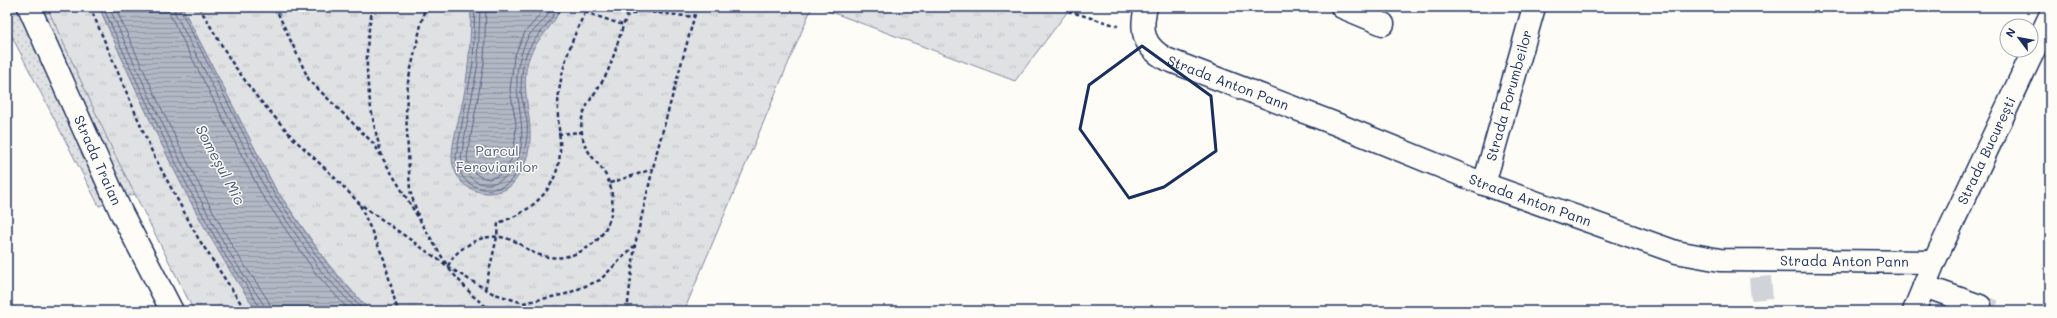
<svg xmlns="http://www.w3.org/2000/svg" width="2057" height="318" font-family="Mali,sans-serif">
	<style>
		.grass { fill: url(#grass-dots); stroke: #7e88a0 }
		.park { fill: url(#park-tufts); stroke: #7e88a0 }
		.water { fill: url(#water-rules); stroke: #76819c }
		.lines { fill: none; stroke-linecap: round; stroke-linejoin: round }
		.shore { stroke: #586687; stroke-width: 1 }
		.minor-tunnel { stroke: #d0d3d8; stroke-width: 22; stroke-dasharray: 22 11; stroke-linecap: butt }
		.minor-casing { stroke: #1b2f5e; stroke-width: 25 }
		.major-casing { stroke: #1b2f5e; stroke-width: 25 }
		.path { stroke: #1b2f5e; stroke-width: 2.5; stroke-dasharray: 4 3; stroke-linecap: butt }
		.minor { stroke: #fdfcf7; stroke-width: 22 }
		.major { stroke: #fdfcf7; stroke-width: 22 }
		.marked { fill: none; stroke: #1b2f5e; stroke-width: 3; stroke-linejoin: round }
		.labels { text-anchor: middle; stroke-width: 3; stroke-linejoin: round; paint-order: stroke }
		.street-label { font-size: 14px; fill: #1b2f5e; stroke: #fdfcf7 }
		.park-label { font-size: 14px; fill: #4c5c7f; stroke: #fdfcf7 }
		.water-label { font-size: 15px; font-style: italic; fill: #49587d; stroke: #fdfcf7 }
	</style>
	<defs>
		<pattern id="grass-dots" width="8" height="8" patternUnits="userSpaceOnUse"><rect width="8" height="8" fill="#e0e1e3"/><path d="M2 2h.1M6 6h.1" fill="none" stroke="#c0c1c5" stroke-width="1.8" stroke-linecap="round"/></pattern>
		<pattern id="park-tufts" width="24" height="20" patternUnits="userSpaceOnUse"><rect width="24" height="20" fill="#e0e1e3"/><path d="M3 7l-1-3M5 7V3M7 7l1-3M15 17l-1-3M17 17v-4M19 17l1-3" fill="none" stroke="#c0c1c5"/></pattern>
		<pattern id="water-rules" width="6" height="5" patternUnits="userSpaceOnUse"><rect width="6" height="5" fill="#b3b8c5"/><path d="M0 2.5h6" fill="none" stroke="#9196a3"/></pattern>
	</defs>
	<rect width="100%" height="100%" fill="#fdfcf7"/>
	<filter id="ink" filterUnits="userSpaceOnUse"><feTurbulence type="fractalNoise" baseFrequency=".025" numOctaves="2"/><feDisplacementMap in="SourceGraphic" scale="8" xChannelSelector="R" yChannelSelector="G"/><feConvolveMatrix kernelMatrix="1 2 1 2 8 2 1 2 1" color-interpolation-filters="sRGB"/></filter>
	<g filter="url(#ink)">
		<path class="grass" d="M7 7H99L136 91 180 179 99 206 7 27Z"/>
		<path class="park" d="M47 7H99C137 91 174 178 222 257 233 276 245 293 257 311H194L114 153Z
			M182 7H812L684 311H370L329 265 275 188Z
			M818 7H1071L1015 81Z"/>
		<path class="water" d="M99 7H182L275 188 328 265 370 311H257C245 293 233 276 222 257 174 178 137 92 99 7Z
			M471 7H561C554 28 534 39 528 61 517 100 545 135 518 176 514 183 509 189 501 191 488 195 477 193 466 186 458 180 452 168 452 157 452 139 461 113 464 95 469 65 471 37 471 7Z"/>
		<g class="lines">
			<path class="shore" d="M103 7C141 91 179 175 225 255 232 267 259 300 260 311
				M109 7C146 90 184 173 229 252 240 270 252 287 264 305L265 311
				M115 7C152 89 189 171 234 249 245 267 258 284 269 302L271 311
				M168 7 170 15 262 195 317 275 350 311
				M174 7 175 13 267 192 321 271 358 311
				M179 7 272 190 325 268 364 311
				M475 7 473 63 456 157C458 169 461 179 472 185 481 190 489 190 499 188 521 182 529 141 527 122 526 112 522 102 521 92 521 82 522 71 524 61 529 39 550 28 557 7
				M480 7 478 63 461 157C466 191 501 193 516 163 532 130 509 93 520 58 522 51 526 39 531 33 539 25 548 18 551 7
				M486 7 484 64 467 157C469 170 476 177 489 179L502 174 511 160 515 141 516 123 510 90 514 57 525 32 535 21 545 7"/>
			<path class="minor-tunnel" d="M1760 277 1763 311
				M1980 306 1995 311"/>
			<g class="minor-casing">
				<g id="minor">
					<path id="s1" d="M1146 7C1140 31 1143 46 1166 59L1336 124 1484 184 1676 252 1720 260 1934 262"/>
					<path d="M1342 7 1383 24"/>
					<path id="s2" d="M1484 184 1534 7"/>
					<path d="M1924 286 1980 306"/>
				</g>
			</g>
			<g class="major-casing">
				<g id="major">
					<path id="s3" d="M29 7 121 212 172 311"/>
					<path id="s4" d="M1914 311 1934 262 2050 16"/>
				</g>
			</g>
			<path class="path" d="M90 7 153 154 198 238 246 311
				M199 7 231 61 257 97 294 139 331 174 360 204 446 265
				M275 7 309 80 374 144 448 267 492 293 523 303 566 294 600 280 635 245
				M373 7C361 59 368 106 382 156
				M1063 7 1068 11 1118 26
				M585 12 623 25
				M558 134 581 132
				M610 183 653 169
				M360 205 384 259 396 305 400 311
				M418 215 410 191 406 112 408 82 425 7
				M448 266C453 256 458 251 468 245 483 235 500 234 516 242 524 246 531 253 540 255 561 262 583 254 598 239 614 222 617 194 605 174 596 159 584 152 582 133 581 127 581 121 583 115 588 100 600 87 607 73 615 55 619 35 627 16L640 11 694 17
				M449 269 473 296 491 311
				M485 289 497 237 498 223C531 212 558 190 560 152 561 137 557 121 558 106 559 72 572 37 588 7
				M627 311 635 245 656 155 697 7"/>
			<use href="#minor" class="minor"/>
			<use href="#major" class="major"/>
		</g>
	</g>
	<path class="marked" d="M1142 46 1211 96 1216 151 1164 187 1129 198 1080 129 1089 85Z"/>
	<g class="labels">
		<g class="street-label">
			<text dy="5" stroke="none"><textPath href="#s1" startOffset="128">Strada Anton Pann</textPath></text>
			<text dy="5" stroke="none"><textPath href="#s2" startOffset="92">Strada Porumbeilor</textPath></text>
			<text dy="5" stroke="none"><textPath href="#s4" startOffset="176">Strada București</textPath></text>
			<text dy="5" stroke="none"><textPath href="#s3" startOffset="168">Strada Traian</textPath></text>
			<text dy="5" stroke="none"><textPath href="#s1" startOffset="452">Strada Anton Pann</textPath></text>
			<text dy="5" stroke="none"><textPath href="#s1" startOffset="776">Strada Anton Pann</textPath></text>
		</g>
		<g class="park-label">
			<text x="497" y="156">Parcul<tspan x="497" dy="16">Feroviarilor</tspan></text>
		</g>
		<g class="water-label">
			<text transform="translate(220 165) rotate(62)" y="5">Someșul Mic</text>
		</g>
	</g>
	<rect width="2057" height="318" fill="none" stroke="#fdfcf7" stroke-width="24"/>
	<rect x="12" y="12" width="2033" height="294" fill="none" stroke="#1b2f5e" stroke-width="1.5" filter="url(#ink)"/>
	<g transform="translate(2019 38) rotate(302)"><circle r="19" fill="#fdfcf7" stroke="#a3aaba"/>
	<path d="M0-3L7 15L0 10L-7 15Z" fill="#1b2f5e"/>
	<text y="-6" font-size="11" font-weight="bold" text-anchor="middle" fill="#1b2f5e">N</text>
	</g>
</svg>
